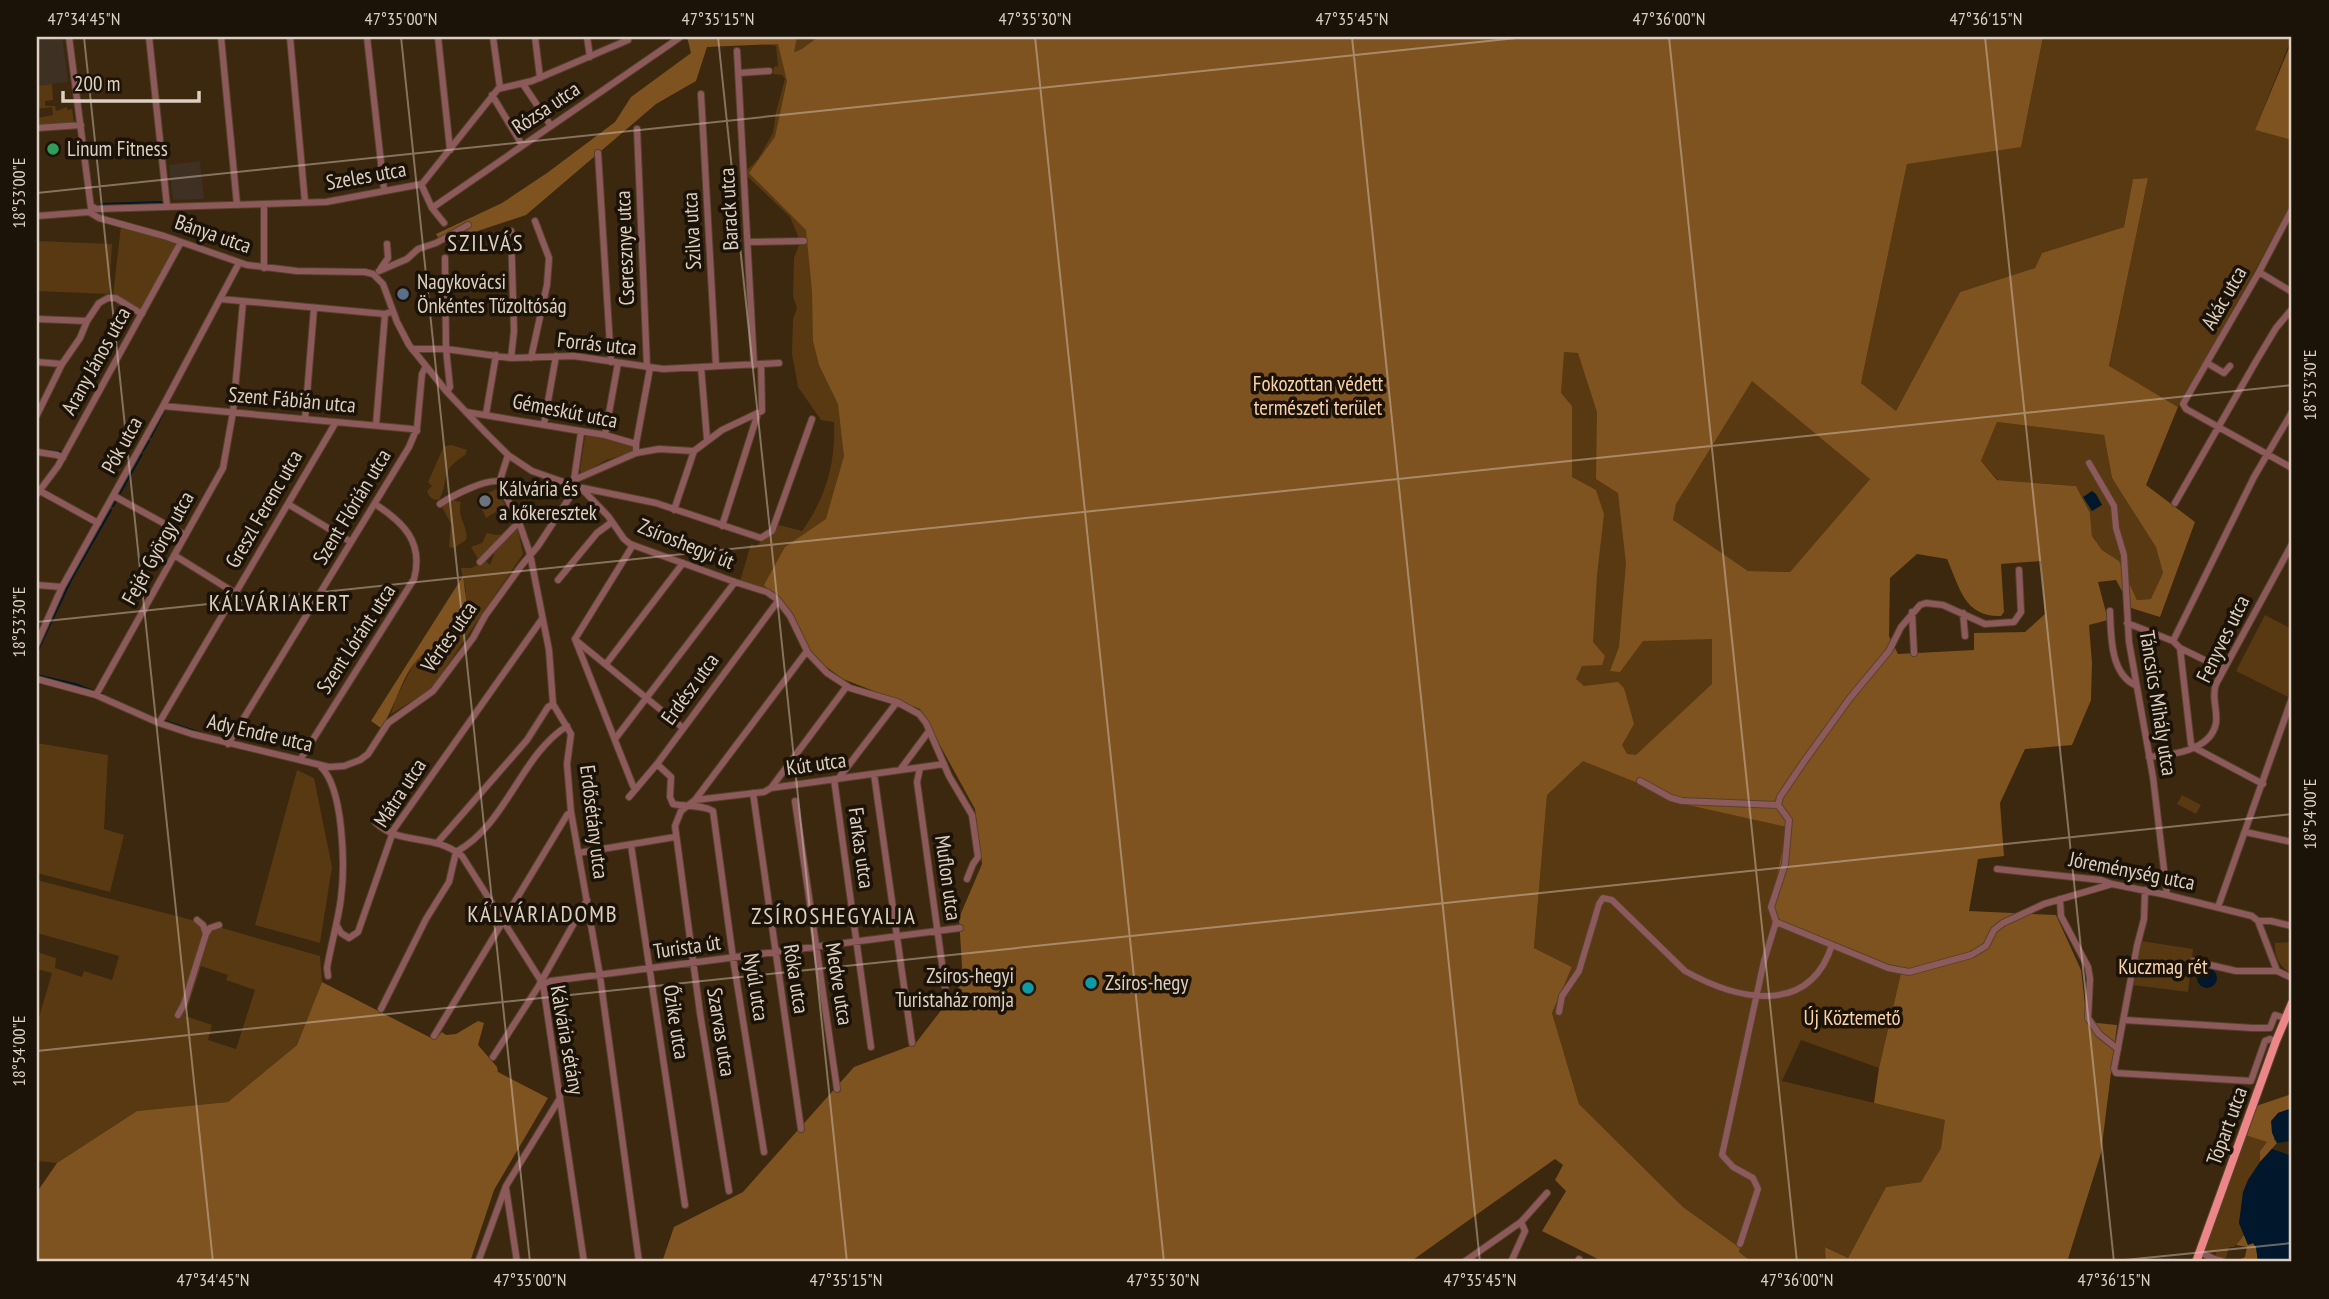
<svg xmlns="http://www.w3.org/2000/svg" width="2329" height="1299" font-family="'PT Sans Narrow',sans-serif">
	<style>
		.education { fill: #3f3024 }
		.green { fill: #593911; fill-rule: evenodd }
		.forest { fill: #7e531f; fill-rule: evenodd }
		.water { fill: #00172c }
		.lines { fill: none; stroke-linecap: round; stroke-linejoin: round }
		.stream { stroke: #00172c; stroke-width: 2 }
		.minor-casing { stroke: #56422c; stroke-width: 8 }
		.major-casing { stroke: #56422c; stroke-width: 10 }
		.minor { stroke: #8d5a5b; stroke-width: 6 }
		.major { stroke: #ec8688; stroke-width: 8 }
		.ticks { fill: none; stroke: #ddcfc2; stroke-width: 2; stroke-opacity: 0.45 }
		.leisure-dot { fill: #2e9e5b; stroke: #1b1208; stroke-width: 2.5 }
		.service-dot { fill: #5c6f8a; stroke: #1b1208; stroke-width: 2.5 }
		.worship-dot { fill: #6b7280; stroke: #1b1208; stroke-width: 2.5 }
		.culture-dot { fill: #0f9aa8; stroke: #1b1208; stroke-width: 2.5 }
		.labels { text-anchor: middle; stroke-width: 7; stroke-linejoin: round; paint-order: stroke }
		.street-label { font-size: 21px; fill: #ddcfc2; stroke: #1b1208 }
		.poi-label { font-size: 21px; fill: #ddcfc2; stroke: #1b1208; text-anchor: start }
		.park-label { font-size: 21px; fill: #fad2a8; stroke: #1b1208 }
		.neighbourhood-label { font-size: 23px; letter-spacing: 2px; fill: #ddcfc2; stroke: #1b1208 }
		.neatline { fill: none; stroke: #ddcfc2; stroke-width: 2.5 }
		.ticks-label { font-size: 18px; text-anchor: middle; fill: #ddcfc2 }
	</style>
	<rect width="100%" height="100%" fill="#3c270f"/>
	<path class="education" d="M37 37H62L68 82 37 86Z
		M200 161 204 199 173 200 169 165Z"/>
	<path class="green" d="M723 37H2035L2021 147 2043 37H2292L2255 130 2292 140V204L2178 407 2109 367 2148 178 2133 179 2124 227 2042 253 2035 268 1960 292 1896 411 1861 383 1907 164 1762 339 1733 411 1752 380 1870 479 1790 572 1748 571 1684 529 1793 653 1666 798 1674 802 1788 827 1871 962 1901 973 1879 1068 1801 1040 1782 1081 1946 1120 1941 1148 1921 1182 1886 1187 1848 1258 1826 1247V1262H1752L1739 1252 1740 1249 1683 1207 1579 1104 1552 1013 1572 967 1534 948 1547 794 1577 767 976 808 920 707 798 624 761 587 740 581 751 544 756 546 779 525 802 531C826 498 836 462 834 422L821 420 798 387 792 354 793 319 797 308 793 296 794 258 799 245 797 243 798 236 790 217 747 176 746 171 758 159 773 133 776 112 785 79 782 75 773 74 774 67 778 66 776 46Z
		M52 84 53 100 45 101V106H55L56 111 67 107V110L72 109 74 124 37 129V118L53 115 52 107 37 109V86Z
		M121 226 176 244 143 308 139 309 113 295Z
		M37 241 112 244 109 294 37 291Z
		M1997 422 2104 435 2112 478 2156 546 2163 573 2152 599 2137 600 2119 561 2102 550 2092 536 2090 513 2076 486 1998 480 1981 461Z
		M588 435 633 445 632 452 606 460 581 474 580 469 585 437Z
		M452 445 467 450 465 455C437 473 451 478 439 500 432 500 429 497 427 491L432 486 428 482 444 446Z
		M498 488 505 506 486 518 477 499Z
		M451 500 461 502C456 517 469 526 466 540L454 548 449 547 451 524 442 507Z
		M516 530H518L523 554 440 676 428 691 391 714 395 700 417 657 430 649 466 592 461 568H471L486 561 490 565 496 549Z
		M487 533 496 535 504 534 478 559 471 547 482 543Z
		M2265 615 2292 629V692L2290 698 2236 671Z
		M37 743 108 755 104 829 124 835 110 892 37 873Z
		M297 770 314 778 332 867 320 943 255 925Z
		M2182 795 2201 805 2196 814 2177 804Z
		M37 880 192 920C210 930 200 947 195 963L200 965 209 936 215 928H222L320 956 322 982 297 1045 228 1102 137 1111 57 1163 37 1161V1024L52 973 37 969V952L56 958 55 968 82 977 84 971 112 980 119 956 37 933ZM201 966 228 975 226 980 255 990 236 1049 208 1040 212 1025 185 1016Z
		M2141 941 2193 949 2188 992 2133 985Z
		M2292 942V974C2280 967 2274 957 2275 943Z
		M2245 1135 2268 1142 2260 1151V1162L2248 1180 2239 1223 2244 1235 2234 1247H2229L2226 1258 2215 1261 2216 1252 2207 1254 2204 1251Z"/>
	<path class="forest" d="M687 37H797L794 52C804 50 810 41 820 37H2043L2021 147 1907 164 1861 383 1896 411 1960 292 2035 268 2042 253 2124 227 2133 179 2148 178 2109 366 2178 407 2146 485 2195 522 2160 617 2131 608 2116 580 2098 582 2108 620 2089 625 2092 663 2091 700 2072 745 2025 749 2000 803 2004 856 1978 859 1969 911 2056 915 2081 970 2087 1022 2117 1025 2101 1153 2067 1262H1826L1825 1247 1848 1258 1886 1187 1921 1182 1941 1148 1945 1120 1874 1103 1879 1068 1901 973 1840 952 1779 926 1770 910 1787 827 1674 802 1638 783 1583 761 1547 795 1534 948 1572 967 1552 1013 1579 1104 1683 1207 1740 1248 1739 1252 1752 1262H1604L1542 1231 1566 1191 1555 1180 1563 1165 1555 1159 1410 1262H662L674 1227 743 1192 854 1067 915 1044 963 982 959 918 982 864 975 809 920 709 843 679 814 658 798 625 778 599 764 585 785 547 826 519 844 456 838 404 819 365 813 341 812 291 806 230 749 173 775 137 787 81 778 44 707 47 696 81 656 104 526 215 442 243 436 234 502 203 547 173 615 122 631 97 691 53ZM1564 352 1578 353 1597 412 1596 479 1618 493 1626 563 1619 647 1610 671 1620 672 1643 641 1712 639V684L1636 755 1627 754 1622 745 1634 724 1624 688 1618 682 1584 686 1576 679 1582 666 1602 665 1605 656 1593 642 1597 575 1604 514 1596 490 1572 477V406L1561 393ZM1752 381 1870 479 1790 572 1748 571 1673 520 1676 504ZM1997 422 2104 435 2112 478 2156 547 2163 573 2151 599 2137 600 2119 561 2102 550 2092 536 2090 513 2076 486 1997 480 1981 461ZM1917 554 1947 559C1960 588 1964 617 2001 616L2004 612 2001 564 2041 561 2045 614 2025 632 1974 633V650L1898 654 1889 636 1890 578Z
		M2292 41V140L2255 130Z
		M463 576 467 607 453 642 442 655H435L430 649C402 666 399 702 381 728L371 721Z
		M322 982 435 1040 442 1032 446 1035 456 1034 478 1021 484 1023 478 1045 497 1067 498 1072 548 1098 494 1190 470 1262H37V1192L57 1163 137 1111 228 1102 297 1045Z
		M2292 1094V1108L2278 1113 2274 1139 2277 1143 2260 1162V1151L2267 1142 2245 1135 2256 1106Z
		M2244 1235 2248 1244 2253 1243 2256 1247 2258 1262H2234L2245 1257 2247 1247 2236 1245Z"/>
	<path class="water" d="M2092 491 2096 494 2102 505 2092 511 2083 497Z
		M2197 978a10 10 0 1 1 20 0a10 10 0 1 1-20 0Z
		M2292 1108V1141L2277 1143 2272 1133 2271 1121 2278 1113Z
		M2272 1149 2292 1156V1262H2258L2256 1247 2253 1243 2248 1245 2239 1223 2243 1192 2248 1180 2260 1162Z"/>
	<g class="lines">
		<path class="stream" d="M101 204 162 202
			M151 437 165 409
			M45 450 61 452
			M143 451 149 441
			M120 493 142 454
			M113 506 116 501
			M37 652 71 580 111 510
			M37 675 75 684 93 691
			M101 694 157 719
			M165 721 201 733
			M306 758 312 760"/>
		<g class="minor-casing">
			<path id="minor" d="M69 37 91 208
				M149 37 167 206
				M221 37 237 205
				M290 37 305 202
				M367 37 384 190
				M438 37 450 150
				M493 37 500 88
				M535 37 540 78
				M587 37 590 57
				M737 51 754 365
				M739 73 769 71
				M523 84 551 126
				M701 94 716 366
				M492 95 522 145
				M37 128 81 125
				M637 129 647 367
				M598 153 611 362
				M421 184 432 208 444 223
				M264 205V268
				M432 208 679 38
				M2292 209 2259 272 2183 404 2186 409 2292 468
				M89 212 93 207 96 209 326 202 422 184 498 89 532 81 628 40
				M37 216 89 212 99 218 164 236 247 265 297 271 365 272 373 274 383 284 397 322 409 345 447 392 485 432 508 455 532 471 581 488 608 516 624 539 630 544 735 582 767 592 777 599 790 616 808 653 827 673 850 688 897 702 919 714 926 723 949 776 972 815 978 857 973 864 967 879
				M511 231 514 331 511 358
				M748 242 804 241
				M445 258 446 349 450 387 447 392
				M381 268 388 258 387 244
				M379 271 407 259 418 249 436 243 468 225
				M2259 272 2292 292
				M220 299 385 314 393 311
				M37 319 87 321
				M412 349H446L511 358 574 356 663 369 779 363
				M531 358 547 285 549 258 535 221
				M37 362 62 364
				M2207 363 2224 373 2230 366
				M701 367 707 439
				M163 406 412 429 417 431
				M466 412 605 435 636 444V453
				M486 414 496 355
				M37 415 62 364 80 338 87 321 99 303 108 298H116L142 314
				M305 419 314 308
				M544 424 556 356
				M376 425 385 314
				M605 435 618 363
				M636 444 650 368
				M37 452 57 455 63 458
				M508 455 501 477V487L519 522 530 554 549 650 553 704 571 734 567 764 571 812 600 976 639 1262
				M2089 463 2114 506 2116 528 2124 555 2129 642 2153 777 2167 895
				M574 480 581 432
				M573 484 574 480 636 453 659 449 694 451 722 430 762 411 761 364
				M583 488 656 503 761 538 772 531 812 419
				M40 491 98 523
				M37 494 58 466 181 242
				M114 496 185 535
				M2175 503 2255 363 2276 328 2292 309
				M288 504 351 542
				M440 504C452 496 488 477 501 482
				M674 510 694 451
				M722 526 758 413
				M174 555 235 593
				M480 562 519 522
				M558 580 597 533 612 522
				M37 585 62 587
				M2110 611C2111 635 2110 673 2135 685
				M1912 612 1914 653
				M1963 613 1965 636
				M2127 623 2173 641 2180 648 2223 669
				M575 639 633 786 637 788
				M575 639 633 545
				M2173 641 2254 477 2292 412
				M578 642 683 728
				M37 643 62 587 163 406 239 263
				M2180 648 2191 744 2195 748
				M606 664 683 563
				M37 679 96 695 159 723 192 734 329 767 344 766 360 760 368 754 388 723 433 691 473 638 485 616 521 566 538 546 577 486
				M96 695 223 468 233 412 243 302
				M159 723 336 422
				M615 739 735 582
				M228 744 409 447 417 428 422 374 426 366
				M2195 748 2263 784
				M2149 757C2171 755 2211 751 2216 723 2218 710 2211 697 2216 684L2292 544
				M300 760 414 579C424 542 403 522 375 504
				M657 764 671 777 670 797 673 804C686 807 701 804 713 811L733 958 764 1152
				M320 766C344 787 345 867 341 898 338 922 331 944 327 968L328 976
				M920 768 917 782 946 993
				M900 770 929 731
				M874 774 912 1043
				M834 779 871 1047
				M838 779 897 702
				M1640 781 1671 798 1682 801 1778 805 1789 820 1785 864 1771 907 1776 922 1764 961 1722 1155 1733 1167 1753 1178 1758 1189 1740 1244
				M771 788 847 686
				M753 793 801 1129
				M629 797 657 764 778 601
				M695 800 764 792 771 788 944 764
				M795 801 837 1089
				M1778 805 1780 797 1803 763 1850 698 1889 651 1901 627 1920 605 1926 603 1943 605 1985 624 2014 622 2021 612 2019 570
				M375 822C401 847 432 832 462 856L543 984 584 1262
				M2245 832 2292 842
				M438 842 527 740 548 707 553 704
				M631 845 685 1205
				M456 852C507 824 520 756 567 726
				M578 853 675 837
				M1997 869 2101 880 2112 884 2167 895 2252 916 2258 921 2277 971
				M2145 890 2144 919 2137 946 2114 1069 2116 1073 2251 1081 2265 1041 2270 1039 2276 1041
				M2060 899 2061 916 2088 967 2090 979 2088 1018 2099 1034 2118 1049
				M2218 907 2292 698
				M2258 921H2271L2292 926
				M1776 922 1888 968 1909 972 1971 955 1986 946 1994 930 2003 923 2044 904 2112 884
				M337 926 341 933 349 938 358 932 394 829 542 619
				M206 934 210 928 219 925
				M2193 961 2236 971H2277
				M2277 971 2292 978
				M543 984 551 981 960 928
				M381 1009 426 919 449 882 456 852
				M1559 1012 1562 996 1579 971 1599 904 1603 898 1612 900 1685 971C1737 1000 1809 1017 1832 945
				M178 1015 184 1004 206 934 203 925 197 920
				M2124 1020 2253 1028H2270L2275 1015 2285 1018
				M434 1036 567 815 571 812
				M493 1057 538 987 587 900
				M506 1188 517 1262
				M729 1191 700 1013 675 826 681 811 695 800 807 651
				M2200 1252 2214 1259 2222 1261
				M478 1262 506 1186 560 1098
				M1464 1262 1521 1222 1547 1193
				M1511 1262 1525 1231 1521 1222
				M1578 1262 1579 1259"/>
		</g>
		<g class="major-casing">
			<path id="major" d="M2196 1262 2276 1041 2292 1003"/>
		</g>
		<use href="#minor" class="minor"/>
		<use href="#major" class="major"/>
	</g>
	<path class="ticks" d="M84 37 213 1262M401 37 530 1262M718 37 847 1262M1035 37 1164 1262M1352 37 1480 1262M1669 37 1797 1262M1985 37 2114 1262M37 193 1527 37M37 622 2292 385M37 1051 2292 814M2105 1262 2292 1243"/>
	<circle class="leisure-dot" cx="53" cy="149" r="7"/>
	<circle class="service-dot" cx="403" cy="294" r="7"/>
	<circle class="worship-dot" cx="485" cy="501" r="7"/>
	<g class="culture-dot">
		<circle cx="1091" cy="983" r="7"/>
		<circle cx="1028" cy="988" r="7"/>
	</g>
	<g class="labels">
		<g class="street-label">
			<text transform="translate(546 108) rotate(-34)" y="7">Rózsa utca</text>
			<text transform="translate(366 176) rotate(-10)" y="7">Szeles utca</text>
			<text transform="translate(729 209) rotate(-93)" y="7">Barack utca</text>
			<text transform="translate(692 231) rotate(-93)" y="7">Szilva utca</text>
			<text transform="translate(213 234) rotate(19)" y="7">Bánya utca</text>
			<text transform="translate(625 248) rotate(-92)" y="7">Cseresznye utca</text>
			<text transform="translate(2224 298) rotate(-60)" y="7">Akác utca</text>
			<text transform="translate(597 344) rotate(6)" y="7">Forrás utca</text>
			<text transform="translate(96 361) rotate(-61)" y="7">Arany János utca</text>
			<text transform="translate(292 400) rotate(5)" y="7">Szent Fábián utca</text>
			<text transform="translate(565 411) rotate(11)" y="7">Gémeskút utca</text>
			<text transform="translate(122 445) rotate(-61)" y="7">Pók utca</text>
			<text transform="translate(352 507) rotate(-59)" y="7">Szent Flórián utca</text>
			<text transform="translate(264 509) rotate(-60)" y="7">Greszl Ferenc utca</text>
			<text transform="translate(686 544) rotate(22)" y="7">Zsíroshegyi út</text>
			<text transform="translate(158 548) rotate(-61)" y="7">Fejér György utca</text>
			<text transform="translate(449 637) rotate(-55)" y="7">Vértes utca</text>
			<text transform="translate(356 639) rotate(-57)" y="7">Szent Lóránt utca</text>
			<text transform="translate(2223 639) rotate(-64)" y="7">Fenyves utca</text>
			<text transform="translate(690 689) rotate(-54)" y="7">Erdész utca</text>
			<text transform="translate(2158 703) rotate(81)" y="7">Táncsics Mihály utca</text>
			<text transform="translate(260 733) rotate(13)" y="7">Ady Endre utca</text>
			<text transform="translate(816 764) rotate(-8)" y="7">Kút utca</text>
			<text transform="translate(400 793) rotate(-57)" y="7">Mátra utca</text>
			<text transform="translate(594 822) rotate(83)" y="7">Erdősétány utca</text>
			<text transform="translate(861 848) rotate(82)" y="7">Farkas utca</text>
			<text transform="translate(2132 871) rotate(11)" y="7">Jóreménység utca</text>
			<text transform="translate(948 878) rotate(82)" y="7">Muflon utca</text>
			<text transform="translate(687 947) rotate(-8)" y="7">Turista út</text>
			<text transform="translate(796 979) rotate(81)" y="7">Róka utca</text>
			<text transform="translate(839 984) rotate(81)" y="7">Medve utca</text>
			<text transform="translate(756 987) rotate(81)" y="7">Nyúl utca</text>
			<text transform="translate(676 1022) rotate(81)" y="7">Őzike utca</text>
			<text transform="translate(721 1032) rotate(81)" y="7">Szarvas utca</text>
			<text transform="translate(567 1040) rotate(80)" y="7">Kálvária sétány</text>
			<text transform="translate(2227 1126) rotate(-70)" y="7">Tópart utca</text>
		</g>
		<g class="poi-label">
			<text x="67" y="156">Linum Fitness</text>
			<text x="417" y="289">Nagykovácsi<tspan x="417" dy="24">Önkéntes Tűzoltóság</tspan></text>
			<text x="499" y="496">Kálvária és<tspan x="499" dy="24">a kőkeresztek</tspan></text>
			<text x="1014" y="983" text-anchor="end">Zsíros-hegyi<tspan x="1014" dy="24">Turistaház romja</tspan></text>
			<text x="1105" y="990">Zsíros-hegy</text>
		</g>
		<g class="park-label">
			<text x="1318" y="391">Fokozottan védett<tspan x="1318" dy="24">természeti terület</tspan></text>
			<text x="2163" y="974">Kuczmag rét</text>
			<text x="1852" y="1025">Új Köztemető</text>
		</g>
		<g class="neighbourhood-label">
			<text x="486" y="251">SZILVÁS</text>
			<text x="280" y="611">KÁLVÁRIAKERT</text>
			<text x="543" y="922">KÁLVÁRIADOMB</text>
			<text x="834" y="924">ZSÍROSHEGYALJA</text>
		</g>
	</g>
	<rect width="2329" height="1299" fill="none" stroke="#1b1208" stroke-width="77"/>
	<path d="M63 91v10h136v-10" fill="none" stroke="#ddcfc2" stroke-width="3.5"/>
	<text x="74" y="91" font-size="21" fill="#ddcfc2" stroke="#1b1208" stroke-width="5" paint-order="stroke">200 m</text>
	<rect x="38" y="38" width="2252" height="1222" class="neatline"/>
	<g class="ticks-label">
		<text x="84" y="25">47°34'45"N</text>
		<text x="401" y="25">47°35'00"N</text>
		<text x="718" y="25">47°35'15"N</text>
		<text x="1035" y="25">47°35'30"N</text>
		<text x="1352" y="25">47°35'45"N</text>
		<text x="1669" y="25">47°36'00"N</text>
		<text x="1986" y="25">47°36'15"N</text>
		<text transform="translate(19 193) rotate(-90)" y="6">18°53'00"E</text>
		<text transform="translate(2310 385) rotate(-90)" y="6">18°53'30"E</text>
		<text transform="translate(19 622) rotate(-90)" y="6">18°53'30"E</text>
		<text transform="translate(2310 814) rotate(-90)" y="6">18°54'00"E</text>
		<text transform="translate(19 1051) rotate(-90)" y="6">18°54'00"E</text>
		<text x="213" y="1286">47°34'45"N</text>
		<text x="530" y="1286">47°35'00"N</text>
		<text x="846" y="1286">47°35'15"N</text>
		<text x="1163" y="1286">47°35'30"N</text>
		<text x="1480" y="1286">47°35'45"N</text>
		<text x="1797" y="1286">47°36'00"N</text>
		<text x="2114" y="1286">47°36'15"N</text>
	</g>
</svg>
